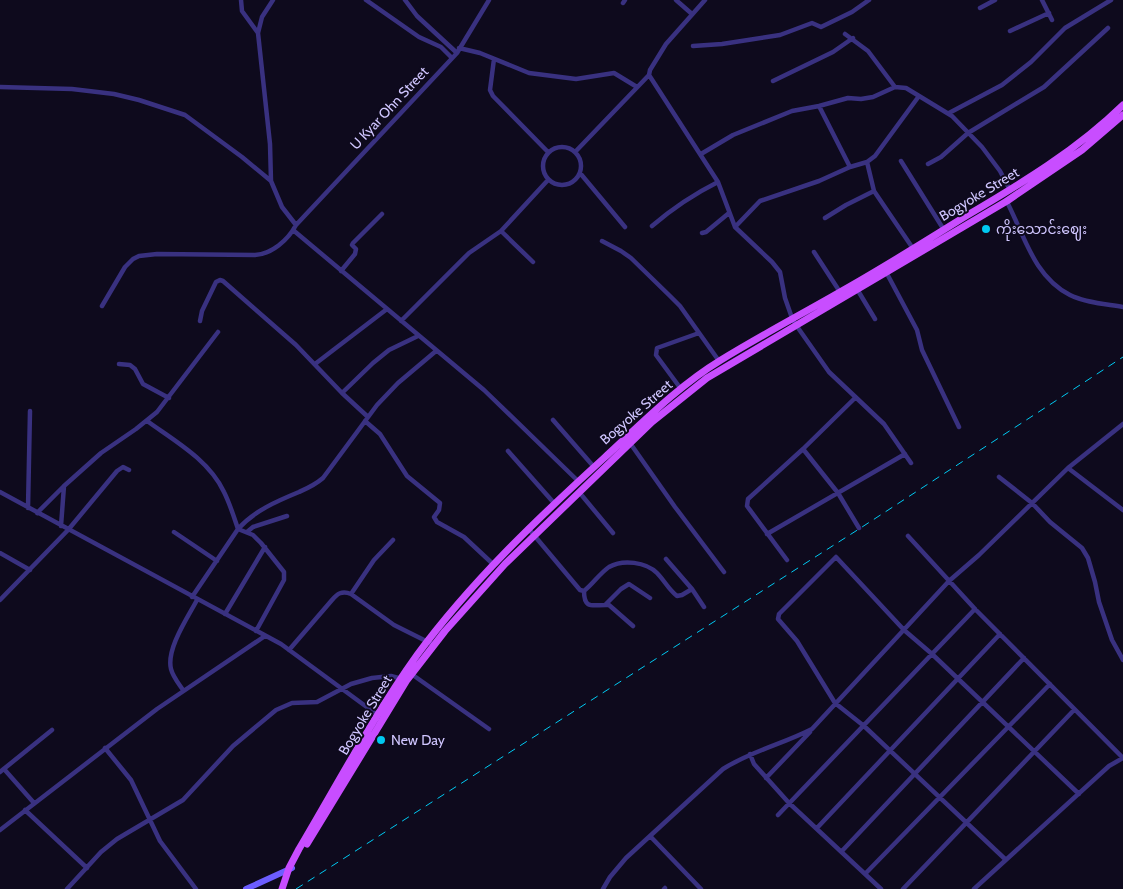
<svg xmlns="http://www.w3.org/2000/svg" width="1123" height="889" font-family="Cabin,'Noto Sans Myanmar',sans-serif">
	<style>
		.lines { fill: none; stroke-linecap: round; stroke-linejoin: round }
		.street { stroke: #393180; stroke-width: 4.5 }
		.secondary { stroke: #6c5dff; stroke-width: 6 }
		.primary { stroke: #c84dff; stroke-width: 7 }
		.rail { stroke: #00c9f1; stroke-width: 1; stroke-dasharray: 8 6; stroke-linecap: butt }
		.poi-dot { fill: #00c9f1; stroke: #0e0a1d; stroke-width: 2 }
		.labels { text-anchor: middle; stroke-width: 4; stroke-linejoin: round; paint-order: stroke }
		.street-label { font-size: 14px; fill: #d0c6ff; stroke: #0e0a1d }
		.poi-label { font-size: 14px; fill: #d0c6ff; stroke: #0e0a1d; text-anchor: start }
	</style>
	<rect width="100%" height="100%" fill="#0e0a1d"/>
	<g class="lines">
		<path class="street" d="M241 0 242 11 258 33
			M366 0 419 37 441 47 452 58
			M405 0 417 16 457 53
			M676 0 692 14
			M705 0 666 44 650 70 649 75 718 182 735 227 772 262 780 272 785 298 792 318 796 325 829 372 884 424 911 463
			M1042 0 1052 20
			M623 3 625 0
			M980 8 995 0
			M1010 31 1049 13
			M845 34 868 51 895 87 906 88 952 116 982 147 1000 171 1010 190
			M693 46 722 44 780 35 812 23 821 27 852 12 869 0
			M459 48 480 53 529 73 576 79 614 73 637 87
			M494 59 490 90 493 96 548 152
			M773 81 833 52 853 38
			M0 87 72 89 114 94 139 100 185 115 242 157 271 181 282 207 296 225
			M819 106 850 167
			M949 113 1002 85 1031 62 1065 28 1111 0
			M543 166a19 19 0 1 1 38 0a19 19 0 1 1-38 0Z
			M576 151 649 75
			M701 154 733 135 792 111 819 106 848 98 861 99 873 97 895 87
			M901 161 944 230
			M867 162 874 191 914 250
			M928 164 941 157 968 133 1044 87 1108 28
			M580 173 625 227
			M271 181 270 144 258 33 262 17 273 0
			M1006 200C1024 234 1033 276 1070 295 1086 303 1106 304 1123 307
			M825 218 846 205 874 191
			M652 226C673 208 694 194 718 182
			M735 227 760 201 819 181 850 167 867 162 875 156 919 96
			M293 230 484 390 578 481
			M702 233 706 232 729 213
			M602 241 621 251 631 258 670 296 680 306 719 361
			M814 252 840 292
			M533 262 501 231 548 180
			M885 270 917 330 922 350 959 427
			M341 271 355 254 356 249 352 245 353 243 382 214
			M857 289 875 319
			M102 306 125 267 133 259 139 256 157 254 255 255C272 254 288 240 296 225L457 53 489 0
			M200 321 202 311 216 282 220 280 223 281 296 345 342 393 368 417
			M401 321 469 253 501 231
			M119 364 130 365 135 369 143 384 169 398
			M315 364 387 309
			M681 389 656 355 657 348 699 333
			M342 393 373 363 389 350 418 336
			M553 420 594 467
			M147 421C175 441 209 460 224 492 230 504 234 517 238 529
			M365 421 380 434 407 476 440 503 439 510 434 517 437 522 464 537 494 565
			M630 443 675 507 724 572
			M803 449 838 493 859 528
			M508 451 554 503
			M1068 468 1123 510
			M999 477 1032 503 1050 522 1082 548 1088 558 1095 582 1099 602 1112 640 1123 660
			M64 486 101 453 136 429 157 412 218 332
			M0 492 281 644 379 716
			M579 492 613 533
			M28 508 30 411
			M37 513 64 486 61 526
			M528 528 580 590 584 591C593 584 600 573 609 567 623 559 646 562 657 573 664 580 669 590 677 596L682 595 692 589
			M238 529 253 535 261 543 284 572V580L256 631
			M174 532 217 561
			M247 532 253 527 287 516
			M767 534 905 454
			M908 536 975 609 1123 758
			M0 553 30 570
			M666 559 692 589 704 607
			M787 560 747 506 748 499 803 449 855 398
			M584 591C584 611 594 604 609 605L633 626
			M351 594 374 560 393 540
			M192 597 238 529C254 511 277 501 299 492 308 488 315 485 323 478L377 405 398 383 436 351
			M0 600 68 530 117 471 123 467 129 470
			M606 604 621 589 629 584 650 598
			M225 614 265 547
			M289 650 332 600C337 594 342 590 351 594L394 625 434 645
			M410 673 489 729
			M183 690C179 684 173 677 171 669 166 649 188 617 197 600
			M105 748 131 780 160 841 196 889
			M750 754 754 764 789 803 881 889
			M4 769 34 803
			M0 772 52 730
			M766 778 810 732
			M25 810 87 868
			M778 815 975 609
			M817 828 1000 634
			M0 830 157 709 265 636
			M650 836 701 889
			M842 851 1024 658
			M1005 859 864 726 835 703 797 641 778 619 779 614 836 557 904 630 932 654 1079 794
			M865 874 1050 684
			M67 889 101 852 117 839 183 800 233 746 276 710 292 703 317 702 351 684 372 678 391 676 402 679
			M603 889 610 877 626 858 723 769C751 751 783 744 812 729L949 581 979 555 1068 468 1123 424
			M664 889 665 888
			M903 889 1074 710
			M974 889 1109 766 1123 758"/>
		<path class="secondary" d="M246 889 292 868"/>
		<path class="primary" d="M307 844 407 680 445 631 505 564 652 422 707 378 1007 201 1082 150 1123 115
			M282 889 289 868 299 849C337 785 374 715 417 655 471 582 537 519 604 458 641 424 678 386 721 360 760 336 800 315 840 292 883 268 924 242 966 216 1022 183 1077 150 1123 105"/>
		<path class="rail" d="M296 889 859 529 1123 357"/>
	</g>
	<g class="poi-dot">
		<circle cx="986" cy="229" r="5"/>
		<circle cx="381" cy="740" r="5"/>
	</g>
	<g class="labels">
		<g class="street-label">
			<text transform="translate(389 108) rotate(-47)" y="5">U Kyar Ohn Street</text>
			<text transform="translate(979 194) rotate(-31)" y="5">Bogyoke Street</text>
			<text transform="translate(636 412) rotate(-41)" y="5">Bogyoke Street</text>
			<text transform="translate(365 715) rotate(-59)" y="5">Bogyoke Street</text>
		</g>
		<g class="poi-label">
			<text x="996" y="234">ကိုးသောင်းဈေး</text>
			<text x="391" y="745">New Day</text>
		</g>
	</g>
</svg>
